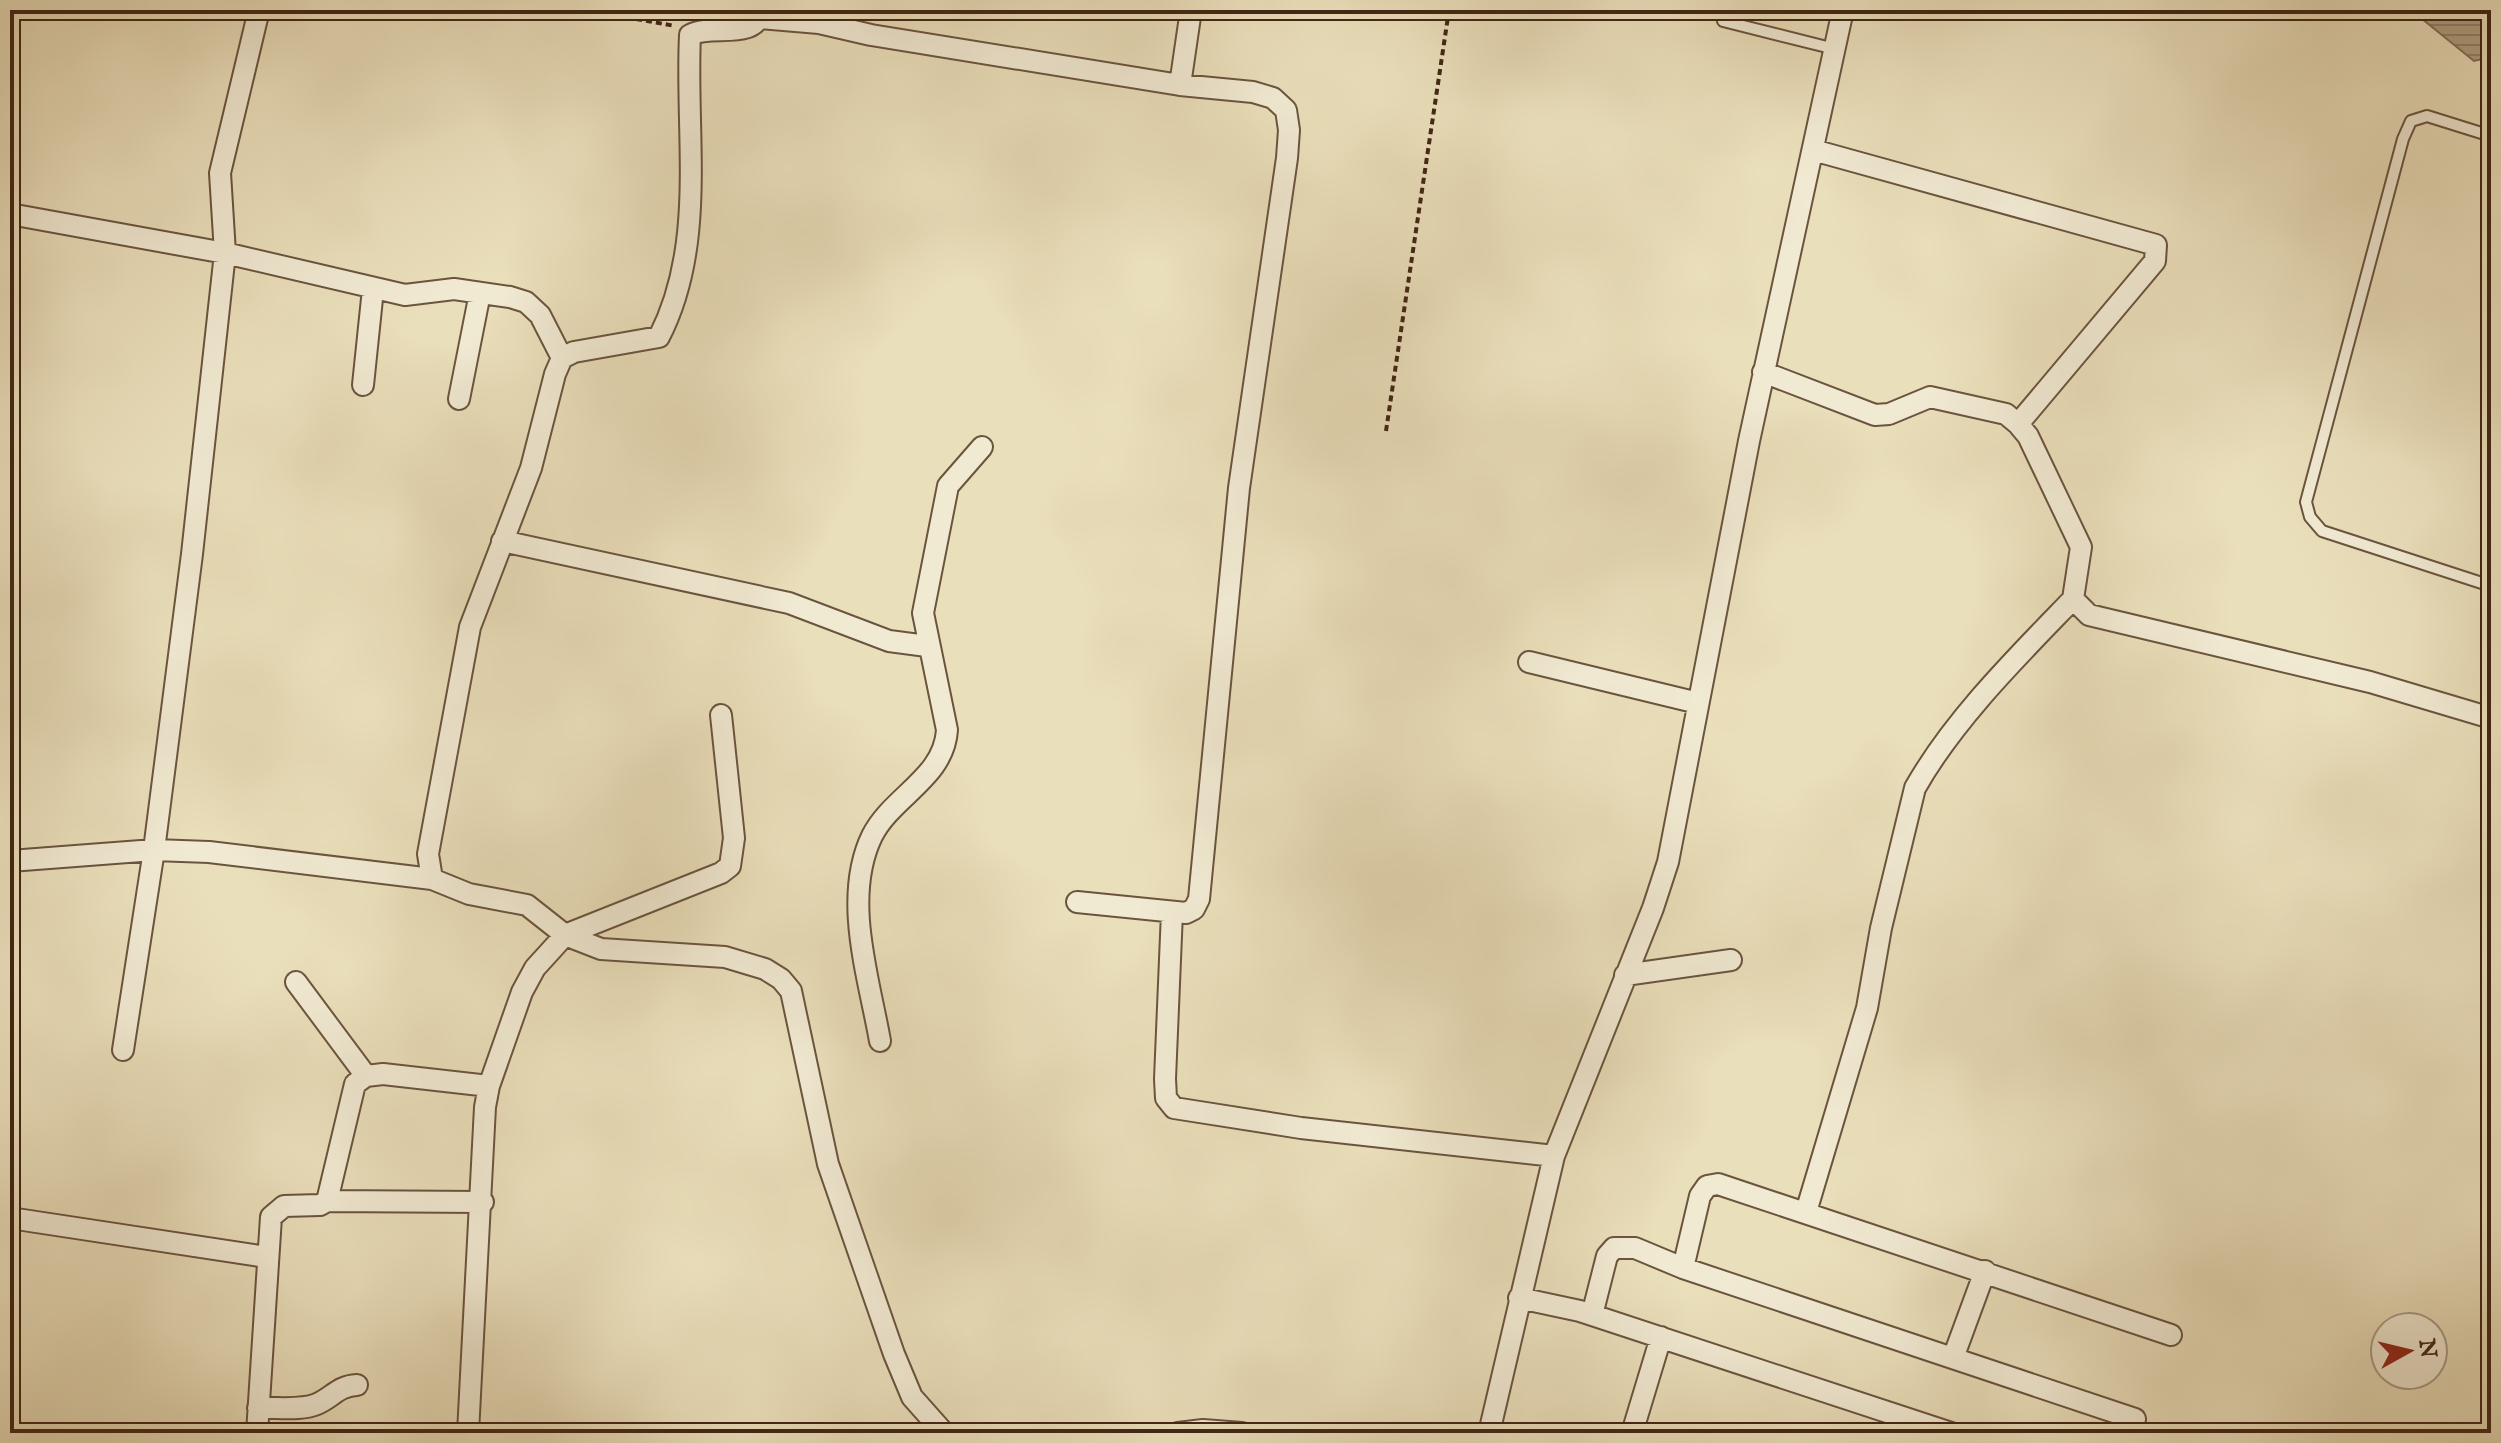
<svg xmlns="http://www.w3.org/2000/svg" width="2501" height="1443" font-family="'IM FELL English',serif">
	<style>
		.water { fill: url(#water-rules); stroke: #846f57; stroke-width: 2 }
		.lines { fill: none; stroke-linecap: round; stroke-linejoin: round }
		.service-casing { stroke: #6b543e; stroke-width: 14 }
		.minor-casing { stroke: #6b543e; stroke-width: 24 }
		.path { stroke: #412515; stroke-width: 4; stroke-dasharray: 6 4; stroke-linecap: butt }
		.service { stroke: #f1ead3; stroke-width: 10 }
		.minor { stroke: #f1ead3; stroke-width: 20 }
	</style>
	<defs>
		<pattern id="water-rules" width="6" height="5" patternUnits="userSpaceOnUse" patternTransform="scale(2)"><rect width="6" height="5" fill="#b1a083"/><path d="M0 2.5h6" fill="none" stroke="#92826a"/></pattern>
	</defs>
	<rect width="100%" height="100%" fill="#eadfbb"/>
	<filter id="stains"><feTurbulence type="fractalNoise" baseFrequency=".0025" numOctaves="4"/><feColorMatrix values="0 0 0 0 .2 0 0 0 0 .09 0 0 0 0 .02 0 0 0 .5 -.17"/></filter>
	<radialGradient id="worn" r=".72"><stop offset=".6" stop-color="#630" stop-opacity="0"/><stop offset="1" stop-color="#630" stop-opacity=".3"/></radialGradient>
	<path class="water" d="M2411 10H2491V57L2474 61Z"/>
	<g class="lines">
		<g class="service-casing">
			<path id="service" d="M1723 21 1835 49
				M2491 136 2427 116 2411 121 2403 139 2306 502 2310 517 2322 531 2491 586"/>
		</g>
		<g class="minor-casing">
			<path id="minor" d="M762 10C755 42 712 23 690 35 685 135 707 244 659 337L574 352 562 358 555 374 531 468 470 627 428 854 432 879 469 894 527 905 565 935 601 949 725 957 765 969 781 979 791 991 828 1164 894 1354 912 1397 944 1433
				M760 18 819 23 871 35 1180 85 1253 92 1273 98 1286 110 1289 130 1287 158 1239 488 1199 899 1194 909 1186 913 1077 902
				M1180 85 1191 10
				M1813 150 2156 245 2155 261 2018 424
				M10 214 225 253 405 295 454 289 510 297 526 302 540 315 562 358
				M1763 372 1875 415 1889 414 1930 397 2006 414 2018 424 2028 436 2081 547 2073 599 2089 615 2370 682 2491 718
				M363 385 373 289
				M459 399 480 293
				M502 541 789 603 889 641 927 646
				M1529 662 1698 703
				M10 861 154 850 209 852 432 879
				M1172 912 1165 1079 1166 1098 1174 1108 1301 1128 1554 1156
				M1625 975 1731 960
				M296 982 366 1076
				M880 1041C869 978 842 898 872 836 892 796 944 778 947 730L923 613 948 486 982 447
				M123 1050 154 850 192 554 225 253 220 173 259 10
				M327 1201 483 1202
				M1806 1212 1867 1008 1881 928 1915 788C1954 719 2018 656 2073 599
				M10 1218 266 1257
				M1683 1268 1700 1196 1707 1186 1718 1184 2171 1335
				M1519 1298 1580 1311 1951 1433
				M1592 1315 1607 1256 1614 1248H1635L1683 1268 2135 1419
				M1953 1358 1985 1271
				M258 1408C276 1407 301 1411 317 1404 333 1397 338 1386 357 1385
				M257 1433 271 1217 284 1206 320 1205 327 1201 355 1084 366 1076 383 1074 489 1086
				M468 1433 485 1107 489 1086 522 992 535 968 565 935 721 873 730 866 734 838 721 715
				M1178 1433 1203 1430 1242 1433
				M1489 1433 1554 1156 1653 908 1668 862 1749 441 1843 10
				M1632 1433 1661 1337"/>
		</g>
		<path class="path" d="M587 10 675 26
			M1386 431 1449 10"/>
		<use href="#service" class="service"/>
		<use href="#minor" class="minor"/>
	</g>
	<rect width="2501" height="1443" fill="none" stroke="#eadfbb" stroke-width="40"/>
	<rect x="12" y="12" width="2477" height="1419" fill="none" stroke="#412515" stroke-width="4"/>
	<rect x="20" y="20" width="2461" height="1403" fill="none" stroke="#412515" stroke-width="2"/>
	<g transform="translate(2409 1351) rotate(82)"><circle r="38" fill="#f1ead3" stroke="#ab9b87" stroke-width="2"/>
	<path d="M0-6L14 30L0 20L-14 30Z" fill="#8f2418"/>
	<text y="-12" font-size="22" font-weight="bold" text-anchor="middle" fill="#412515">N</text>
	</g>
	<rect width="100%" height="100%" filter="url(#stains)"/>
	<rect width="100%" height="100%" fill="url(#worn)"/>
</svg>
